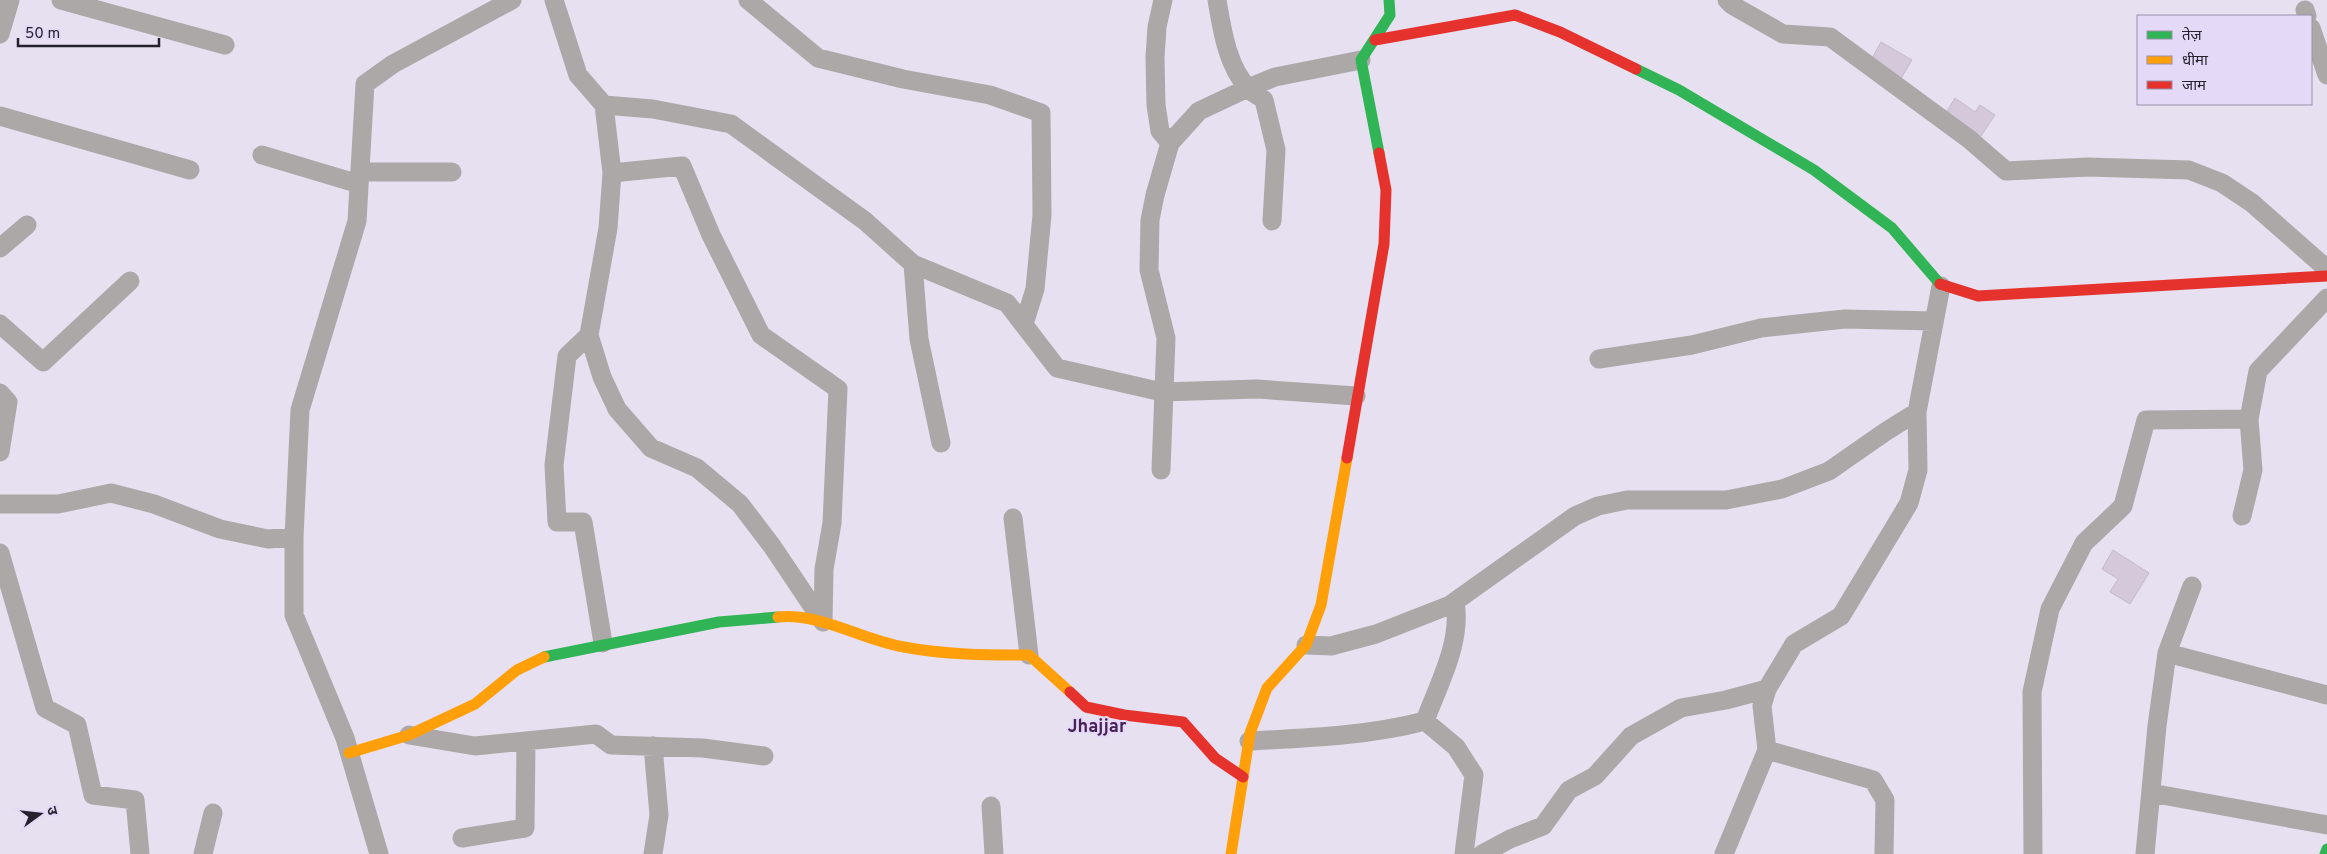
<svg xmlns="http://www.w3.org/2000/svg" width="2327" height="854" font-family="Overpass,'Noto Sans Devanagari',sans-serif">
	<style>
		.building { fill: #d5c8da; stroke: #c3bcc9 }
		.lines { fill: none; stroke-linecap: round; stroke-linejoin: round }
		.street { stroke: #aca8a7; stroke-width: 19 }
		.fast { stroke: #30b455; stroke-width: 11 }
		.slow { stroke: #ff9f0a; stroke-width: 11 }
		.jam { stroke: #e5322d; stroke-width: 11 }
		.labels { text-anchor: middle; stroke-width: 4; stroke-linejoin: round; paint-order: stroke }
		.district-label { font-size: 18px; font-weight: bold; fill: #472156; stroke: #e5d9f8 }
	</style>
	<rect width="100%" height="100%" fill="#e6e0f1"/>
	<path class="building" d="M1881 42 1912 60 1900 80 1870 62Z
		M1955 98 1975 112 1980 105 1995 115 1981 136 1946 113Z
		M2113 550 2149 573 2130 604 2110 592 2118 579 2102 569Z"/>
	<g class="lines">
		<path class="street" d="M61 0 225 45
			M554 0 578 75 604 105 653 109 731 124 865 221 913 264 1007 303 1057 368 1162 392 1257 389 1356 396
			M748 0 818 58 903 79 990 95 1041 113 1042 215 1035 289 1024 324
			M1163 0 1157 27 1155 57 1156 105 1160 131 1170 143
			M1217 0C1222 29 1227 66 1248 88 1252 93 1259 96 1264 100L1276 150 1272 221
			M1727 0 1732 5 1783 34 1830 37 1969 139 2006 171 2088 167 2189 170 2222 183 2252 203 2327 269
			M2305 10 2307 16
			M2311 28 2327 75
			M0 34 10 0
			M604 105 612 173 608 228 589 335 602 377 617 409 651 448 697 468 740 504 772 546 823 622
			M0 116 190 170
			M262 155 359 184
			M360 172H452
			M612 173 682 166 711 235 761 335 838 389 832 523 824 569 823 622
			M0 248 27 225
			M913 264 919 339 941 443
			M0 324 43 362 130 281
			M589 335 567 356 554 465 557 522H583L603 643
			M1599 359 1692 345 1761 328 1845 319 1934 321
			M0 393 8 402 0 452
			M1161 470 1166 338 1149 270 1150 220 1155 195 1170 143 1199 111 1248 88 1275 77 1361 60
			M0 504H58L111 493 154 504 220 529 268 539 294 537
			M2242 516 2253 470 2249 419 2258 371 2327 298
			M1013 518 1029 655
			M0 553 45 708 77 725 93 795 135 800 140 854
			M1306 645 1331 646 1376 634 1450 605 1575 516 1598 506 1627 500H1726L1782 489 1829 471 1885 432 1917 412
			M2167 653 2327 695
			M1425 721 1456 747 1474 775 1464 854
			M409 735 475 746 596 734 611 745 703 748 764 756
			M1249 741C1307 738 1368 736 1425 721 1439 683 1462 642 1455 602
			M653 746 659 815 653 854
			M1767 750 1873 780 1885 800 1884 854
			M2151 793 2327 825
			M991 806 994 854
			M462 838 525 828 526 741
			M203 854 213 813
			M379 854 345 738 294 615V537L300 410 357 221 365 84 393 64 512 0
			M1482 854 1510 839 1543 826 1569 790 1595 776 1631 736 1681 708 1726 700 1767 689
			M1724 854 1767 750 1762 706 1767 689 1794 644 1841 616 1909 503 1918 470 1917 412 1941 286
			M2033 854 2032 692 2050 609 2084 543 2123 506 2146 420 2249 419
			M2145 854 2157 726 2167 653 2192 586"/>
		<path class="fast" d="M1636 69 1679 90 1814 170 1892 228 1940 284
			M1379 153 1361 60 1390 15 1389 0
			M544 657 719 622 778 617
			M2325 854 2327 849"/>
		<path class="slow" d="M778 617C822 613 862 640 904 647 945 655 987 655 1029 655L1070 692
			M349 753 409 735 475 704 517 670 544 657
			M1231 854 1250 733 1267 688 1306 645 1321 605 1347 458"/>
		<path class="jam" d="M1375 40 1515 15 1560 32 1636 69
			M1940 284 1978 296 2327 276
			M1347 458 1384 244 1386 190 1379 153
			M1070 692 1086 707 1124 715 1183 722 1215 758 1243 777"/>
	</g>
	<g class="labels">
		<g class="district-label">
			<text x="1097" y="732">Jhajjar</text>
		</g>
	</g>
	<rect x="2137" y="15" width="175" height="90" fill="#e5d9f8" stroke="#9990a7"/>
	<rect x="2147" y="31" width="25" height="8" fill="#30b455" stroke="#9990a7"/>
	<text x="2182" y="40" font-size="15" fill="#26222d">तेज़</text>
	<rect x="2147" y="56" width="25" height="8" fill="#ff9f0a" stroke="#9990a7"/>
	<text x="2182" y="65" font-size="15" fill="#26222d">धीमा</text>
	<rect x="2147" y="81" width="25" height="8" fill="#e5322d" stroke="#9990a7"/>
	<text x="2182" y="90" font-size="15" fill="#26222d">जाम</text>
	<g transform="translate(40 814) rotate(75)" stroke="#e5d9f8" stroke-width="4" paint-order="stroke">
	<path d="M0-4L9 19L0 12L-9 19Z" fill="#26222d"/>
	<text y="-8" font-size="14" font-weight="bold" text-anchor="middle" fill="#26222d">उ</text>
	</g>
	<path d="M18 38v8h141v-8" fill="none" stroke="#26222d" stroke-width="2.5"/>
	<text x="25" y="38" font-size="15" fill="#26222d" stroke="#e5d9f8" stroke-width="4" paint-order="stroke">50 m</text>
</svg>
